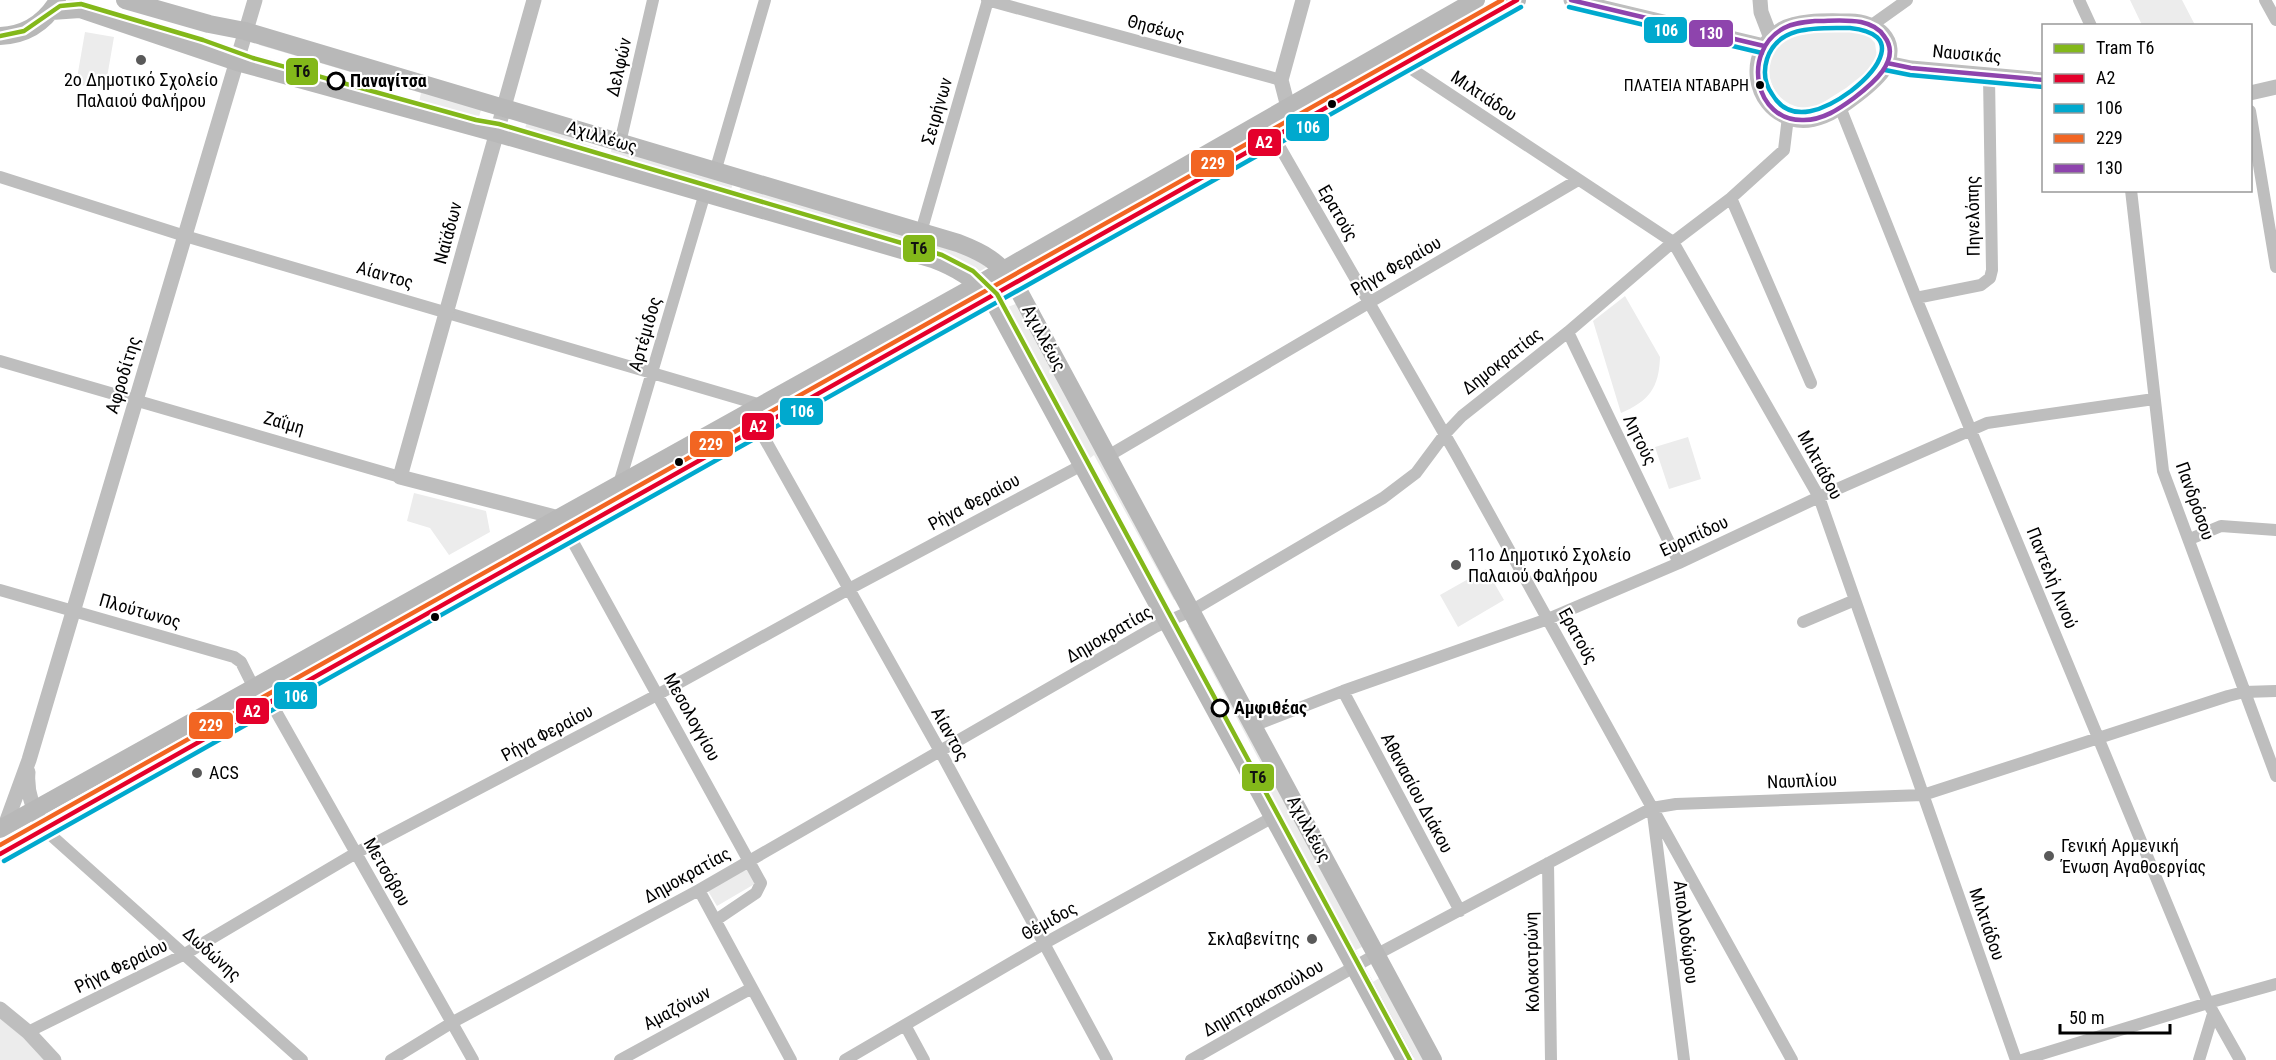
<svg xmlns="http://www.w3.org/2000/svg" width="2276" height="1060" font-family="'Roboto Condensed',sans-serif">
	<style>
		.green { fill: #ececec }
		.lines { fill: none; stroke-linecap: round; stroke-linejoin: round }
		.minor { stroke: #bebebe; stroke-width: 12 }
		.tertiary { stroke: #bebebe; stroke-width: 15 }
		.secondary { stroke: #b8b8b8; stroke-width: 18 }
		.bus-1-casing { stroke: #fff; stroke-width: 9 }
		.bus-2-casing { stroke: #fff; stroke-width: 9 }
		.bus-3-casing { stroke: #fff; stroke-width: 9 }
		.bus-4-casing { stroke: #fff; stroke-width: 9 }
		.bus-1 { stroke: #e4002b; stroke-width: 4.5 }
		.bus-2 { stroke: #00a9ce; stroke-width: 4.5 }
		.bus-3 { stroke: #f26522; stroke-width: 4.5 }
		.bus-4 { stroke: #8e44ad; stroke-width: 4.5 }
		.tram-1-casing { stroke: #fff; stroke-width: 9 }
		.tram-1 { stroke: #83b81a; stroke-width: 4.5 }
		.poi-dot { fill: #595959; stroke: #fff; stroke-width: 2 }
		.stop-dot { fill: #fff; stroke: #000; stroke-width: 3 }
		.bus-dot { fill: #000; stroke: #fff; stroke-width: 2 }
		.labels { text-anchor: middle; stroke-width: 4.5; stroke-linejoin: round; paint-order: stroke }
		.bus-label { font-size: 16px; fill: #000; stroke: #fff; text-anchor: end }
		.street-label { font-size: 18px; fill: #000; stroke: #fff }
		.poi-label { font-size: 18px; fill: #000; stroke: #fff; text-anchor: start }
		.stop-label { font-size: 18px; font-weight: bold; fill: #000; stroke: #fff; text-anchor: start }
		.line-badge { stroke: #fff; stroke-width: 2 }
		.badge-label { font-size: 16px; text-anchor: middle; font-weight: bold; fill: #fff }
		.pale-badge-label { font-size: 16px; text-anchor: middle; font-weight: bold; fill: #111 }
	</style>
	<rect width="100%" height="100%" fill="#fff"/>
	<path class="green" d="M2130 0H2182L2195 25H2142Z
		M1857 30 1866 33 1875 43 1877 57 1874 66 1846 88 1816 107C1774 116 1750 61 1788 39 1802 32 1840 30 1857 30Z
		M85 32 114 37 105 89 76 84Z
		M260 40 483 104 477 123 256 61 258 55 419 102 421 93 259 45Z
		M527 122 582 138 581 143 598 148 597 152 605 154 603 158 523 134Z
		M612 147 733 183 729 196 625 164 627 157 611 152Z
		M741 186 968 255 987 267 972 276 737 198Z
		M1625 296 1660 357C1659 388 1649 401 1621 413L1593 321Z
		M1018 303 1178 597 1174 600 1094 455 1089 459 1168 603 1163 605 1008 319 1013 316 1008 307Z
		M1688 437 1701 479 1669 489 1655 447Z
		M414 493 486 511 490 532 449 555 430 528 407 521Z
		M1486 569 1504 600 1458 627 1440 595Z
		M1192 624 1364 946 1350 953 1178 632 1182 629 1260 774 1265 771 1188 626Z
		M749 867 758 882 717 906 708 891Z
		M1381 977 1426 1060H1409L1368 985Z
		M0 1018 30 1043 46 1060H0Z"/>
	<g class="lines">
		<path class="minor" d="M987 0 1281 80
			M2079 0 2091 26
			M2265 0 2276 20
			M1872 25 1907 0
			M1404 64 1673 242 1819 497 2016 1060
			M1840 107 1916 298 2208 1003 2240 1060
			M2250 111 2276 267
			M1274 137 1456 454 1792 1060
			M620 143 653 0
			M715 172 765 0
			M0 177 185 236 761 405
			M2131 190 2163 471 2276 776
			M1731 198 1811 383
			M921 232 988 0
			M1916 298 1981 285 1990 278 1992 270 1989 76
			M1568 332 1679 563
			M0 361 400 477
			M758 427 940 751 1107 1060
			M1108 456 1578 180
			M619 484 705 193
			M568 533 761 883 756 893 716 920
			M2190 539 2221 526 2276 530
			M0 590 234 657 241 662 254 688
			M1803 622 1855 600
			M1343 691 1460 911
			M270 701 473 1060
			M1253 726 1343 691 1548 619 1679 563 1819 497 1987 423 2154 399
			M1653 814 1684 1060
			M44 829 302 1060
			M1548 863 1551 1060
			M699 890 791 1060
			M905 1025 924 1060
			M28 1032 185 954 356 853 657 695 849 589 1082 465
			M391 1060 453 1022 699 890 1155 627 1191 611 1383 498 1416 473 1445 434 1462 416 1568 332 1673 242 1731 198 1784 150 1788 117
			M620 1060 752 988
			M845 1060 1045 943 1273 817
			M1191 1060 1368 959 1652 808 1676 804 1923 795 2228 696 2244 692 2276 691
			M2022 1060 2208 1003 2276 984
			M2199 1060 2213 1014"/>
		<path class="tertiary" d="M534 0 400 477 559 518 562 523
			M1571 0 1764 46
			M1760 0 1761 12 1771 38
			M1850 21C1876 21 1901 40 1885 68 1876 83 1840 110 1824 116 1814 120 1803 122 1792 119 1751 107 1744 50 1782 29 1800 19 1829 21 1850 21Z
			M1887 63 1911 68 2044 80
			M2250 93 2276 87
			M1288 107 1281 80 1303 0
			M28 772C26 794 34 810 44 829
			M5 826 29 760 255 0
			M0 1009 28 1032 54 1060"/>
		<path class="secondary" d="M125 0 209 24 245 31C483 101 720 174 958 243 984 253 998 261 1015 284L1433 1060
			M51 11 80 9 237 62 496 133 933 259C957 268 974 279 991 297L1405 1060
			M0 36C25 35 44 23 57 2
			M0 829 979 284 1476 0
			M0 854 392 631 1005 290 1517 0"/>
		<g class="bus-1-casing">
			<path id="bus-1" d="M0 854C504 567 1012 286 1517 0"/>
		</g>
		<g class="bus-2-casing">
			<path id="bus-2" d="M1569 7 1762 53
				M1850 28C1905 34 1878 70 1851 91 1828 108 1791 127 1772 94 1765 84 1763 72 1767 59 1778 24 1820 28 1850 28Z
				M1885 70 1910 75 2043 87
				M4 861C508 574 1016 293 1521 7"/>
		</g>
		<g class="bus-3-casing">
			<path id="bus-3" d="M0 845C499 561 1002 283 1502 0"/>
		</g>
		<g class="bus-4-casing">
			<path id="bus-4" d="M1571 0 1764 46
				M1815 21C1830 21 1846 19 1861 22 1870 24 1879 28 1884 36 1903 60 1871 85 1854 98 1839 109 1823 120 1804 120 1754 122 1741 51 1784 28 1793 23 1804 22 1815 21Z
				M1887 63 1911 68 2044 80"/>
		</g>
		<use href="#bus-1" class="bus-1"/>
		<use href="#bus-2" class="bus-2"/>
		<use href="#bus-3" class="bus-3"/>
		<use href="#bus-4" class="bus-4"/>
		<g class="tram-1-casing">
			<path id="tram-1" d="M0 36 24 31 60 6 81 4 203 40 253 58 476 120 499 124 942 255 973 271 997 294 1410 1060"/>
		</g>
		<use href="#tram-1" class="tram-1"/>
	</g>
	<g class="poi-dot">
		<circle cx="141" cy="60" r="6"/>
		<circle cx="1456" cy="565" r="6"/>
		<circle cx="197" cy="773" r="6"/>
		<circle cx="2049" cy="856" r="6"/>
		<circle cx="1312" cy="939" r="6"/>
	</g>
	<g class="stop-dot">
		<circle cx="336" cy="81" r="8"/>
		<circle cx="1220" cy="708" r="8"/>
	</g>
	<g class="bus-dot">
		<circle cx="1760" cy="85" r="5"/>
		<circle cx="1332" cy="104" r="5"/>
		<circle cx="679" cy="462" r="5"/>
		<circle cx="435" cy="617" r="5"/>
	</g>
	<g class="labels">
		<g class="bus-label">
			<text x="1749" y="91">ΠΛΑΤΕΙΑ ΝΤΑΒΑΡΗ</text>
		</g>
		<g class="street-label">
			<text transform="translate(1156 28) rotate(15)" y="6">Θησέως</text>
			<text transform="translate(1967 54) rotate(5)" y="6">Ναυσικάς</text>
			<text transform="translate(619 67) rotate(-77)" y="6">Δελφών</text>
			<text transform="translate(1484 96) rotate(34)" y="6">Μιλτιάδου</text>
			<text transform="translate(937 111) rotate(-74)" y="6">Σειρήνων</text>
			<text transform="translate(602 137) rotate(17)" y="6">Αχιλλέως</text>
			<text transform="translate(1338 213) rotate(60)" y="6">Ερατούς</text>
			<text transform="translate(1973 216) rotate(-91)" y="6">Πηνελόπης</text>
			<text transform="translate(448 233) rotate(-75)" y="6">Ναϊάδων</text>
			<text transform="translate(1396 266) rotate(-30)" y="6">Ρήγα Φεραίου</text>
			<text transform="translate(385 275) rotate(16)" y="6">Αίαντος</text>
			<text transform="translate(645 334) rotate(-74)" y="6">Αρτέμιδος</text>
			<text transform="translate(1044 338) rotate(62)" y="6">Αχιλλέως</text>
			<text transform="translate(1502 361) rotate(-38)" y="6">Δημοκρατίας</text>
			<text transform="translate(123 375) rotate(-73)" y="6">Αφροδίτης</text>
			<text transform="translate(284 423) rotate(16)" y="6">Ζαΐμη</text>
			<text transform="translate(1640 440) rotate(64)" y="6">Λητούς</text>
			<text transform="translate(1820 465) rotate(62)" y="6">Μιλτιάδου</text>
			<text transform="translate(2195 501) rotate(70)" y="6">Πανδρόσου</text>
			<text transform="translate(974 502) rotate(-28)" y="6">Ρήγα Φεραίου</text>
			<text transform="translate(1694 536) rotate(-25)" y="6">Ευριπίδου</text>
			<text transform="translate(2052 578) rotate(68)" y="6">Παντελή Λινού</text>
			<text transform="translate(140 611) rotate(16)" y="6">Πλούτωνος</text>
			<text transform="translate(1109 634) rotate(-30)" y="6">Δημοκρατίας</text>
			<text transform="translate(1578 636) rotate(61)" y="6">Ερατούς</text>
			<text transform="translate(692 717) rotate(61)" y="6">Μεσολογγίου</text>
			<text transform="translate(547 733) rotate(-28)" y="6">Ρήγα Φεραίου</text>
			<text transform="translate(950 734) rotate(61)" y="6">Αίαντος</text>
			<text transform="translate(1802 781) rotate(-2)" y="6">Ναυπλίου</text>
			<text transform="translate(1417 793) rotate(62)" y="6">Αθανασίου Διάκου</text>
			<text transform="translate(1309 829) rotate(62)" y="6">Αχιλλέως</text>
			<text transform="translate(387 872) rotate(60)" y="6">Μετσόβου</text>
			<text transform="translate(687 875) rotate(-29)" y="6">Δημοκρατίας</text>
			<text transform="translate(1049 921) rotate(-29)" y="6">Θέμιδος</text>
			<text transform="translate(1987 924) rotate(71)" y="6">Μιλτιάδου</text>
			<text transform="translate(1686 932) rotate(83)" y="6">Απολλοδώρου</text>
			<text transform="translate(212 954) rotate(42)" y="6">Δωδώνης</text>
			<text transform="translate(1532 962) rotate(-91)" y="6">Κολοκοτρώνη</text>
			<text transform="translate(121 966) rotate(-26)" y="6">Ρήγα Φεραίου</text>
			<text transform="translate(1263 998) rotate(-30)" y="6">Δημητρακοπούλου</text>
			<text transform="translate(677 1008) rotate(-28)" y="6">Αμαζόνων</text>
		</g>
		<g class="poi-label">
			<text x="141" y="86" text-anchor="middle">2ο Δημοτικό Σχολείο<tspan x="141" dy="21">Παλαιού Φαλήρου</tspan></text>
			<text x="1468" y="561">11ο Δημοτικό Σχολείο<tspan x="1468" dy="21">Παλαιού Φαλήρου</tspan></text>
			<text x="209" y="779">ACS</text>
			<text x="2061" y="852">Γενική Αρμενική<tspan x="2061" dy="21">Ένωση Αγαθοεργίας</tspan></text>
			<text x="1300" y="945" text-anchor="end">Σκλαβενίτης</text>
		</g>
		<g class="stop-label">
			<text x="350" y="87">Παναγίτσα</text>
			<text x="1234" y="714">Αμφιθέας</text>
		</g>
	</g>
	<g class="line-badge">
		<rect x="1643" y="16" width="45" height="28" rx="6" fill="#00a9ce"/>
		<rect x="1688" y="19" width="46" height="29" rx="6" fill="#8e44ad"/>
		<rect x="285" y="57" width="34" height="29" rx="6" fill="#83b81a"/>
		<rect x="1285" y="113" width="45" height="29" rx="6" fill="#00a9ce"/>
		<rect x="1247" y="128" width="35" height="29" rx="6" fill="#e4002b"/>
		<rect x="1190" y="149" width="45" height="29" rx="6" fill="#f26522"/>
		<rect x="902" y="234" width="34" height="29" rx="6" fill="#83b81a"/>
		<rect x="779" y="397" width="45" height="29" rx="6" fill="#00a9ce"/>
		<rect x="741" y="412" width="34" height="29" rx="6" fill="#e4002b"/>
		<rect x="689" y="430" width="45" height="28" rx="6" fill="#f26522"/>
		<rect x="273" y="681" width="45" height="29" rx="6" fill="#00a9ce"/>
		<rect x="235" y="697" width="35" height="28" rx="6" fill="#e4002b"/>
		<rect x="188" y="711" width="46" height="29" rx="6" fill="#f26522"/>
		<rect x="1241" y="763" width="34" height="29" rx="6" fill="#83b81a"/>
	</g>
	<g class="badge-label">
		<text x="1666" y="36">106</text>
		<text x="1711" y="39">130</text>
		<text x="1308" y="133">106</text>
		<text x="1264" y="148">Α2</text>
		<text x="1213" y="169">229</text>
		<text x="802" y="417">106</text>
		<text x="758" y="432">Α2</text>
		<text x="711" y="450">229</text>
		<text x="296" y="702">106</text>
		<text x="252" y="717">Α2</text>
		<text x="211" y="731">229</text>
	</g>
	<g class="pale-badge-label">
		<text x="302" y="77">Τ6</text>
		<text x="919" y="254">Τ6</text>
		<text x="1258" y="783">Τ6</text>
	</g>
	<rect x="2042" y="24" width="210" height="168" fill="#ffffff" stroke="#999999" stroke-width="1.5"/>
	<rect x="2054" y="44" width="30" height="9" fill="#83b81a" stroke="#999999" stroke-width="1.5"/>
	<text x="2096" y="54" font-size="18" fill="#000000">Tram Τ6</text>
	<rect x="2054" y="74" width="30" height="9" fill="#e4002b" stroke="#999999" stroke-width="1.5"/>
	<text x="2096" y="84" font-size="18" fill="#000000">Α2</text>
	<rect x="2054" y="104" width="30" height="9" fill="#00a9ce" stroke="#999999" stroke-width="1.5"/>
	<text x="2096" y="114" font-size="18" fill="#000000">106</text>
	<rect x="2054" y="134" width="30" height="9" fill="#f26522" stroke="#999999" stroke-width="1.5"/>
	<text x="2096" y="144" font-size="18" fill="#000000">229</text>
	<rect x="2054" y="164" width="30" height="9" fill="#8e44ad" stroke="#999999" stroke-width="1.5"/>
	<text x="2096" y="174" font-size="18" fill="#000000">130</text>
	<path d="M2060 1024v9h110v-9" fill="none" stroke="#000000" stroke-width="3"/>
	<text x="2069" y="1024" font-size="18" fill="#000000" stroke="#ffffff" stroke-width="4.5" paint-order="stroke">50 m</text>
</svg>
